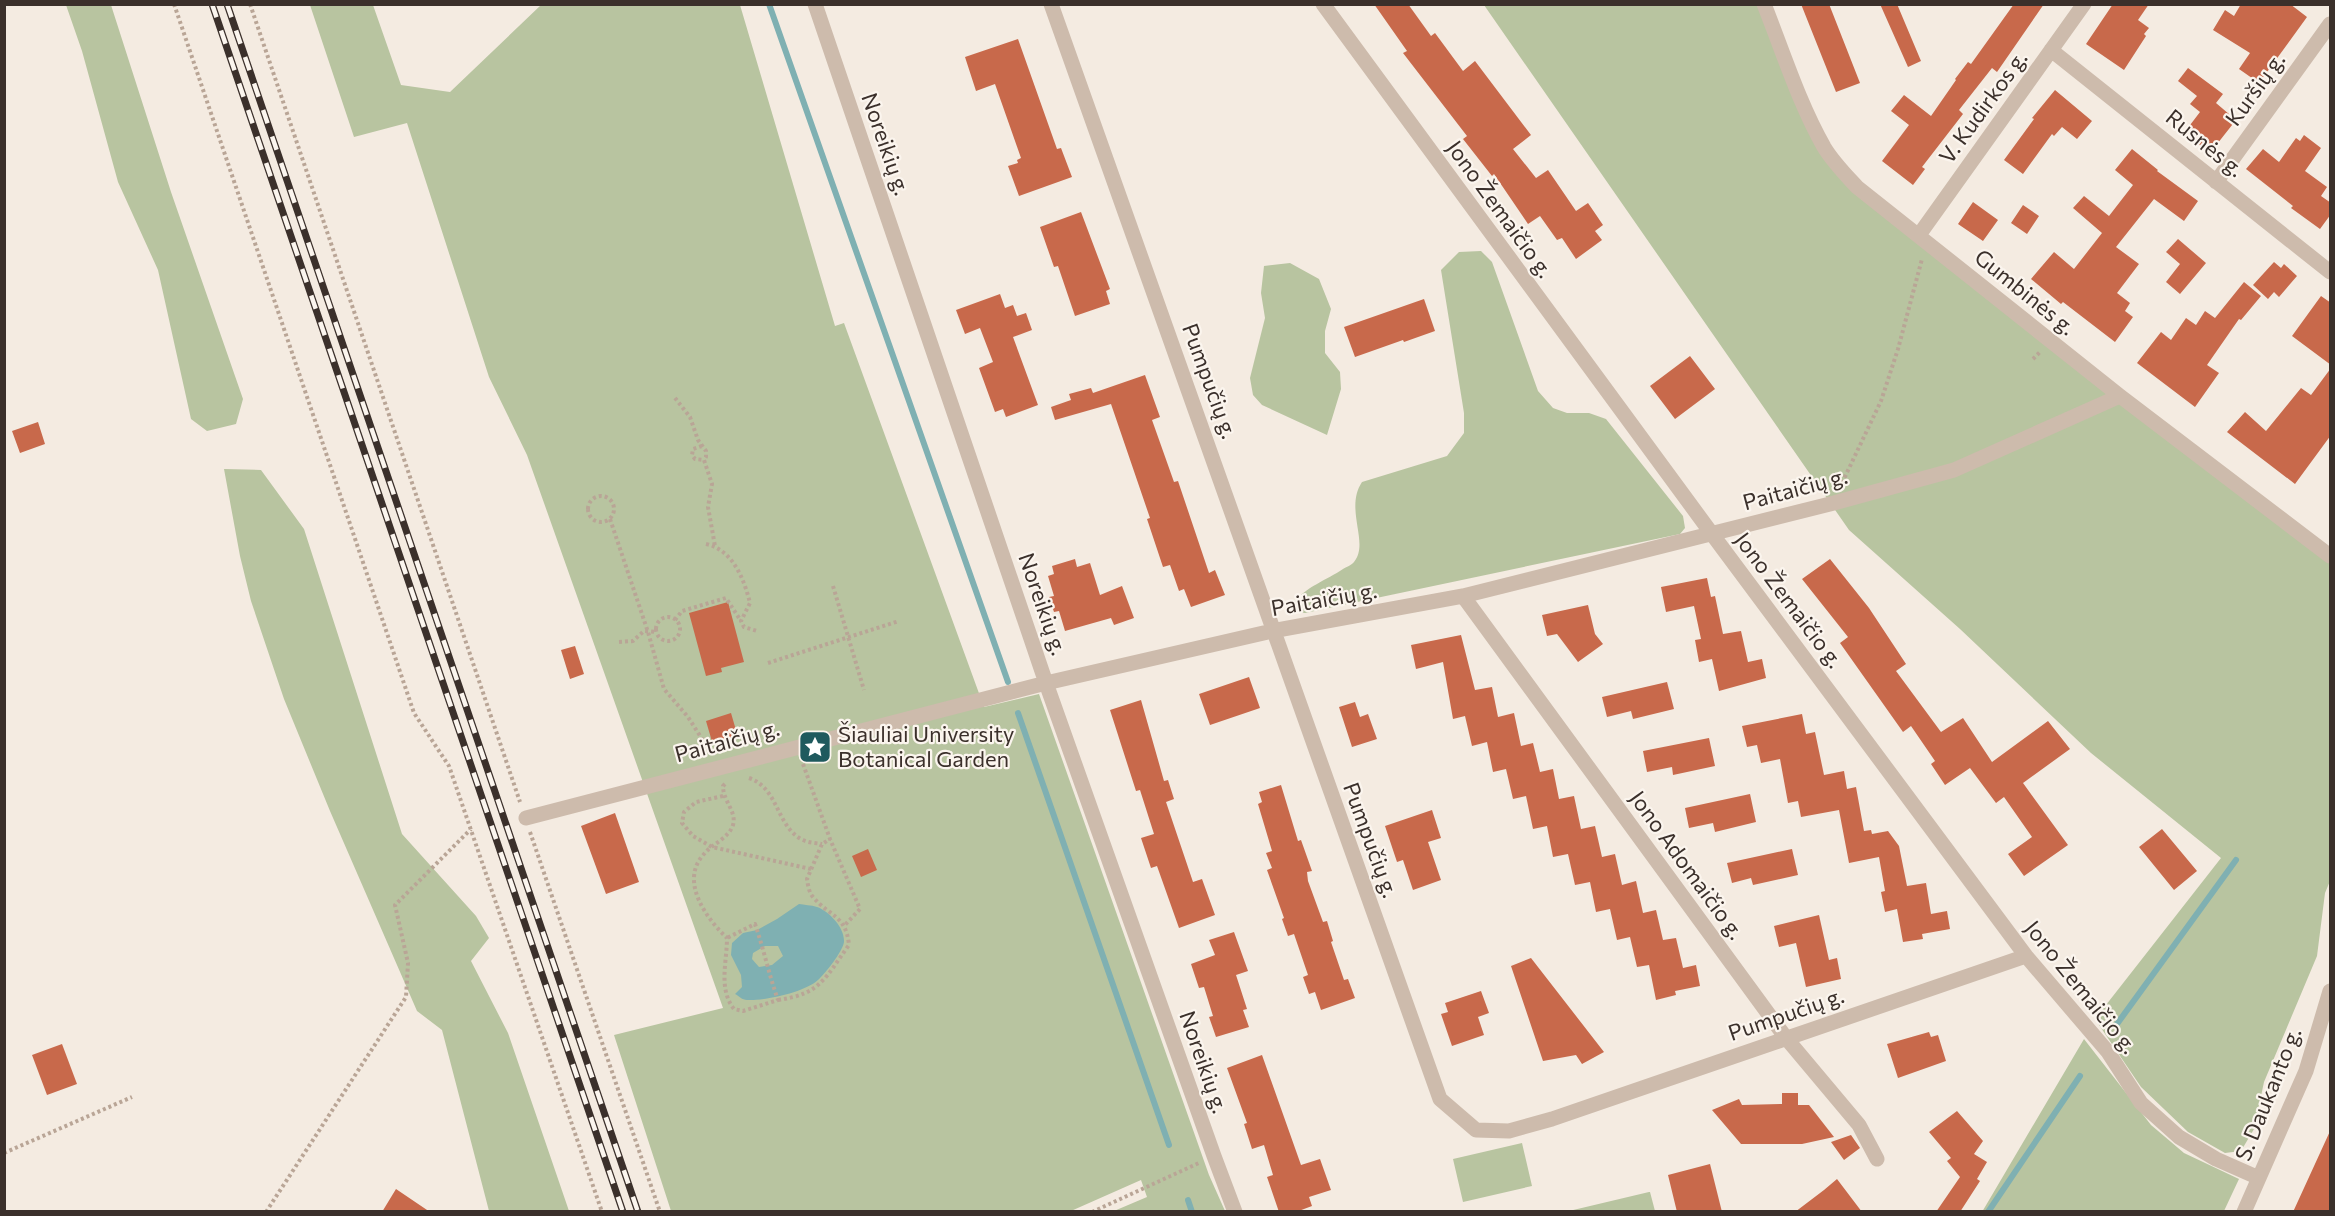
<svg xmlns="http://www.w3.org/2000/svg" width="2335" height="1216" font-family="Commissioner,sans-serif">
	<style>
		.green { fill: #b8c4a0 }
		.water { fill: #7fb0b2; fill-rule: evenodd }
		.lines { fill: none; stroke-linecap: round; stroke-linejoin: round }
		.stream { stroke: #7fb0b2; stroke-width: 6 }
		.building { fill: #c8694b }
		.path { stroke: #b9a596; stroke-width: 4; stroke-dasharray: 3 3; stroke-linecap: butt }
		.minor { stroke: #cdbbac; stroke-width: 15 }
		.rail-casing { stroke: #3b302b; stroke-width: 7 }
		.rail { stroke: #fbf5ee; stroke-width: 4.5; stroke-dasharray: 14; stroke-linecap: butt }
		.labels { text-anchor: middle; stroke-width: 4.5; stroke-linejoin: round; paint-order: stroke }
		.street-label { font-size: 22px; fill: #3b302b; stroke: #fbf5ee }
		.poi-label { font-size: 22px; fill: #3b302b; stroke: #fbf5ee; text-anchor: start }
	</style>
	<rect width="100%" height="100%" fill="#f4ebe1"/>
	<path class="green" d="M66 5H111L171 192 243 399 236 424 207 431 191 419 158 270 118 182 82 51Z
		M310 5H373L401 85 450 92 541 5H740L835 326 844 323 984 707 1039 694 1209 1175 1225 1211H1114L1147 1197 1141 1180 1071 1211H671L614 1035 723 1008 527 455 489 377 407 123 354 137Z
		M1484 5H1764L1839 168 2330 556V881L2325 893 2317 956 2264 1082 2254 1129 2241 1151 2225 1153 2188 1132 2141 1087 2095 1019 2221 858 2091 753 1960 629 1849 530Z
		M1481 251 1492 262 1538 391 1553 408 1567 413H1589L1606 419 1683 516 1685 528 1680 534 1305 613 1296 612 1294 603C1305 587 1327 580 1343 569 1346 567 1352 565 1354 562 1370 543 1344 509 1362 482L1447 456 1464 433V413L1441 270 1459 252Z
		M1290 263 1319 279 1331 309 1325 331V353L1340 372 1341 389 1327 435 1262 405 1253 395 1250 378 1265 318 1261 293 1264 266Z
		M224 469 261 470 304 529 402 834 476 916 489 938 471 961 508 1033 569 1211H489L442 1030 417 1011 330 811 284 699 251 601 240 556Z
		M2084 1039 2151 1125 2184 1153 2239 1179 2224 1211 1982 1212Z
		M1522 1143 1532 1186 1463 1202 1453 1159Z
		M1650 1192 1655 1211H1569L1649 1192Z"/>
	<path class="water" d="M799 904C804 905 811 905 817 907 829 911 845 928 844 942 843 951 825 974 818 980 805 992 765 1001 747 1000 742 1000 739 996 735 994L742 987 741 975 731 955 732 943 743 933 757 930 777 919ZM765 946H778L783 956 772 965 759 967 752 959 753 953Z"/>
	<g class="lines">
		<path class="stream" d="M769 4 1008 682
			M1018 713 1169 1145
			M2117 1024 2236 860
			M1188 1200 1192 1212
			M1988 1212 2080 1076"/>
	</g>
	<path class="building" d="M1374 4H1408L1431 36 1435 33 1463 71 1475 61 1531 135 1513 149 1536 178 1548 170 1576 211 1588 203 1603 225 1595 231 1602 240 1576 259 1562 238 1557 240 1540 216 1528 224 1494 174 1492 176 1463 139 1467 136 1403 53 1407 51Z
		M1801 4H1829L1860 83 1836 92Z
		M1880 4H1897L1921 61 1908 67Z
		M2014 4H2044L1997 72 1992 68 1959 110 1963 114 1922 167 1925 169 1913 185 1882 161 1909 125 1891 111 1904 95 1931 116 1956 80 1955 79 1968 62 1971 64Z
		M2113 4H2149L2138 20 2149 28 2144 34 2146 36 2124 70 2086 44Z
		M2241 4H2290L2307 17 2259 83 2239 69 2250 53 2213 30 2225 10 2234 16Z
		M1018 39 1057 149 1061 148 1072 177 1019 196 1008 166 1018 163 1017 160 1021 158 995 84 976 91 965 57Z
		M2188 68 2223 94 2216 103 2236 120 2210 153 2184 133 2200 112 2190 104 2197 96 2178 81Z
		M2055 90 2092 121 2077 139 2062 127 2054 136 2052 134 2023 174 2004 160 2034 119 2032 118Z
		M2304 135 2321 148 2305 171 2327 187 2321 196 2331 203V214L2320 229 2291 208 2293 206 2246 169 2263 149 2279 162 2296 138 2300 141Z
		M2132 149 2158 170 2157 171 2198 201 2184 221 2154 199 2116 247 2139 264 2117 293 2130 303 2125 311 2133 317 2115 342 2063 302 2061 304 2031 279 2054 252 2074 269 2102 233 2073 208 2084 196 2109 216 2133 185 2115 170Z
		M1973 202 1998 220 1983 241 1958 224Z
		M2023 205 2039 216 2027 234 2011 223Z
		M1081 212 1110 289 1106 291 1110 304 1075 316 1058 266 1054 267 1040 227Z
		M2178 239 2206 263 2180 294 2166 282 2180 264 2166 252Z
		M2274 262 2281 268 2284 264 2297 276 2279 297 2274 292 2268 299 2253 285Z
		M2244 282 2261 296 2241 320 2239 319 2207 365 2219 373 2195 407 2137 363 2161 332 2171 340 2186 318 2196 325 2205 311 2215 318Z
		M1000 294 1005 308 1013 305 1017 316 1026 313 1032 330 1013 337 1038 405 1006 417 1003 409 995 412 979 368 993 362 980 328 965 334 956 310Z
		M2321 296 2331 303V365L2292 336Z
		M1424 299 1435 331 1404 342 1403 340 1355 357 1344 327Z
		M1690 356 1715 389 1675 419 1650 386Z
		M2331 368V435L2295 484 2227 432 2245 412 2266 431 2301 388 2311 395Z
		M1145 375 1160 417 1152 420 1174 482 1178 481 1209 573 1215 570 1225 595 1191 607 1184 589 1179 591 1170 565 1163 567 1147 519 1150 518 1111 404 1055 420 1051 407 1071 400 1069 394 1091 388 1093 393Z
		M38 422 45 444 20 453 12 431Z
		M1075 559 1077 567 1090 563 1100 595 1122 586 1134 618 1114 625 1111 618 1065 631 1059 611 1054 612 1049 597 1054 596 1048 576 1054 574 1052 566Z
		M1830 559 1869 608 1906 664 1896 671 1941 732 1963 718 1992 762 2048 721 2070 749 2023 783 2068 845 2024 876 2008 854 2032 837 2004 797 1996 803 1970 768 1945 785 1931 764 1935 761 1911 726 1903 732 1840 643 1848 637 1802 579Z
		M1707 578 1711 597 1715 596 1723 634 1741 631 1748 662 1762 659 1766 678 1719 691 1712 659 1699 662 1695 640 1701 639 1694 606 1666 612 1661 587Z
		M728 602 744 662 721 668 722 672 706 676 689 613Z
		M1588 605 1595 634 1603 644 1578 662 1557 634 1547 636 1542 615Z
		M1461 635 1475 690 1492 687 1498 717 1514 713 1521 746 1533 743 1540 772 1553 769 1559 799 1574 796 1581 829 1595 826 1602 857 1615 854 1622 885 1636 881 1643 913 1656 910 1663 940 1676 938 1683 968 1696 965 1700 986 1675 991 1676 995 1656 1000 1649 965 1637 967 1630 937 1617 940 1610 909 1596 912 1590 882 1575 885 1568 854 1553 857 1547 826 1533 829 1526 796 1513 799 1506 769 1493 772 1487 742 1472 746 1465 716 1453 719 1443 662 1416 669 1411 645Z
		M575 646 584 674 570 679 561 650Z
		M1249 677 1260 708 1210 725 1199 694Z
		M1667 682 1674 709 1633 719 1631 711 1607 717 1602 697Z
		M1141 700 1164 781 1168 780 1174 799 1166 802 1193 882 1202 879 1215 915 1179 928 1157 866 1151 868 1141 838 1154 834 1140 790 1136 791 1110 710Z
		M1355 702 1360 717 1368 714 1377 739 1352 747 1339 707Z
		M731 713 738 737 713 745 706 721Z
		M1802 714 1806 734 1815 732 1824 775 1844 771 1847 789 1856 787 1864 831 1871 830 1872 834 1888 831 1899 846 1907 886 1926 883 1931 914 1947 911 1950 929 1922 934 1923 939 1903 942 1897 909 1885 912 1881 892 1885 891 1879 857 1849 863 1839 810 1801 817 1798 801 1788 803 1780 759 1761 763 1757 745 1747 747 1742 726Z
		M1709 738 1715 766 1673 775 1672 767 1647 772 1643 751Z
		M1281 785 1298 841 1301 840 1312 871 1307 872 1308 881 1323 922 1327 921 1333 941 1331 942 1344 980 1348 979 1355 998 1321 1010 1315 992 1309 994 1303 977 1308 975 1294 934 1288 936 1282 919 1284 918 1267 870 1272 868 1266 853 1272 851 1258 804 1262 802 1259 792Z
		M1750 794 1756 822 1715 832 1713 823 1689 828 1685 808Z
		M1432 810 1441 838 1428 842 1441 880 1413 890 1403 860 1397 862 1385 826Z
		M615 813 639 882 606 894 581 826Z
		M2162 829 2197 871 2174 890 2139 847Z
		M868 849 877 870 861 877 852 856Z
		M1792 849 1798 875 1753 885 1751 878 1732 883 1727 863Z
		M1819 915 1829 960 1837 958 1841 979 1806 987 1796 943 1779 947 1774 926Z
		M1234 932 1248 971 1236 975 1247 1009 1243 1010 1249 1027 1216 1037 1209 1017 1213 1016 1204 987 1199 988 1191 964 1215 955 1209 940Z
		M1531 958 1604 1052 1582 1064 1576 1055 1543 1061 1511 966Z
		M1481 991 1489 1013 1478 1017 1484 1035 1452 1046 1441 1014 1448 1012 1445 1003Z
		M1929 1032 1931 1037 1938 1035 1946 1061 1898 1078 1887 1044Z
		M62 1044 77 1084 47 1095 32 1055Z
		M1262 1055 1301 1165 1320 1159 1331 1190 1309 1197 1312 1206 1296 1212H1279L1267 1177 1273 1175 1264 1145 1252 1149 1244 1124 1247 1123 1227 1068Z
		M1782 1093H1798V1105H1809L1834 1137 1802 1144H1741L1712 1110 1739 1099 1742 1105 1782 1104Z
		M1957 1111 1983 1141 1974 1154 1987 1162 1977 1179 1980 1181 1960 1212H1936L1960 1177 1947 1161 1951 1158 1929 1132Z
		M2331 1129V1212H2293Z
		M1851 1135 1860 1148 1844 1160 1831 1142Z
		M1710 1164 1722 1212H1677L1668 1175Z
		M1837 1179 1862 1212H1795L1824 1190Z
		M396 1189 430 1212H382Z"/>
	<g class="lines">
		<path class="path" d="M174 4 414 713 449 766 602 1212
			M250 4 520 802
			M2033 359 2040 352
			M675 398 690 417 698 440 706 451V457L704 460 712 484 708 507 715 546
			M702 446 693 449 692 455 695 459 704 460
			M1842 483 1881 401 1898 349 1922 259
			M588 509a13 13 0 1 1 26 0a13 13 0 1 1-26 0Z
			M610 519 648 632 664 689 688 717 711 753
			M706 544C733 550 744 579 750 603L741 621 744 627 757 631
			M833 586 864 690
			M656 629a12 12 0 1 1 24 0a12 12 0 1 1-24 0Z
			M675 620 682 611 726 598 741 621
			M619 642 633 641 644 631 657 632
			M768 663 899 621
			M803 764 830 839 860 909 844 926
			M749 778C779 788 776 827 803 840 809 843 816 843 822 844
			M725 784 723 786C723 801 737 812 733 825 729 838 712 844 704 854 679 881 706 918 727 938 727 962 718 989 734 1009L743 1011 778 1000C769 975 764 950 755 924L727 938
			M723 796 696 802 684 812 682 823 693 836 712 847 811 869
			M530 832 660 1212
			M778 1000C821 994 825 978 849 945 846 915 830 917 813 897 809 893 808 885 807 879L822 844 830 839
			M4 1153 132 1097
			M266 1212 406 997 408 963 395 905 471 829
			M1092 1212 1201 1162"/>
		<path class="minor" d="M815 4 1046 683 1214 1156 1235 1212
			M1051 4 1440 1099 1476 1130 1509 1131 1552 1119 2026 956
			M1323 4 1712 534 2026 956 2108 1052 2141 1103 2179 1137 2216 1159 2259 1178
			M1764 4C1783 52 1799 103 1824 147 1833 162 1845 174 1857 187L2120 396 2330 556
			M2051 50 2330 272
			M2216 182 2330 24
			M1919 235 2084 4
			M1463 596 1786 1038 1859 1125 1877 1159
			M526 818 1046 683 1272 631 1463 596 1834 503 1954 470 2120 396
			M2244 1212 2306 1071 2330 991"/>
		<g class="rail-casing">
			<path id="rail" d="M212 4 623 1212
				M227 4 638 1212"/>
		</g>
		<use href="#rail" class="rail"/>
	</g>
	<defs>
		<g id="sight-square" transform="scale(1.725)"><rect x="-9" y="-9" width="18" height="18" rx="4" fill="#1f5a5e" stroke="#fbf5ee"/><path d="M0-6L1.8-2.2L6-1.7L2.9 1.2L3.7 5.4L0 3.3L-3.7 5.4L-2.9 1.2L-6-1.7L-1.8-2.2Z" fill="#fff"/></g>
	</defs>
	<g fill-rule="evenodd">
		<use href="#sight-square" x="815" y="747"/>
	</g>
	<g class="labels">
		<g class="street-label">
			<text transform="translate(2255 89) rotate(-54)" y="8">Kuršių g.</text>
			<text transform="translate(1983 107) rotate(-54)" y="8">V. Kudirkos g.</text>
			<text transform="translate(2205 143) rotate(39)" y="8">Rusnės g.</text>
			<text transform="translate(886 144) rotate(71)" y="8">Noreikių g.</text>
			<text transform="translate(1500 209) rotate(54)" y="8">Jono Žemaičio g.</text>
			<text transform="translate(2025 292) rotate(39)" y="8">Gumbinės g.</text>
			<text transform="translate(1210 381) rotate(70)" y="8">Pumpučių g.</text>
			<text transform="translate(1795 489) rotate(-15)" y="8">Paitaičių g.</text>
			<text transform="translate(1324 599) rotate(-10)" y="8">Paitaičių g.</text>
			<text transform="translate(1789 600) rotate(53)" y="8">Jono Žemaičio g.</text>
			<text transform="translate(1043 604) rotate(71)" y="8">Noreikių g.</text>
			<text transform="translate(727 741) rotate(-15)" y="8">Paitaičių g.</text>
			<text transform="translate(1371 840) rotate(70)" y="8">Pumpučių g.</text>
			<text transform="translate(1687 865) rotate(54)" y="8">Jono Adomaičio g.</text>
			<text transform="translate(2081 987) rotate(51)" y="8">Jono Žemaičio g.</text>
			<text transform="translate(1786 1014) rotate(-19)" y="8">Pumpučių g.</text>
			<text transform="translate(1204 1062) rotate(71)" y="8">Noreikių g.</text>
			<text transform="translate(2268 1094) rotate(-68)" y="8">S. Daukanto g.</text>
		</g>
		<g class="poi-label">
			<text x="838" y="742">Šiauliai University<tspan x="838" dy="25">Botanical Garden</tspan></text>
		</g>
	</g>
	<rect width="2335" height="1216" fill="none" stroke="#3b302b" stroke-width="12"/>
</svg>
